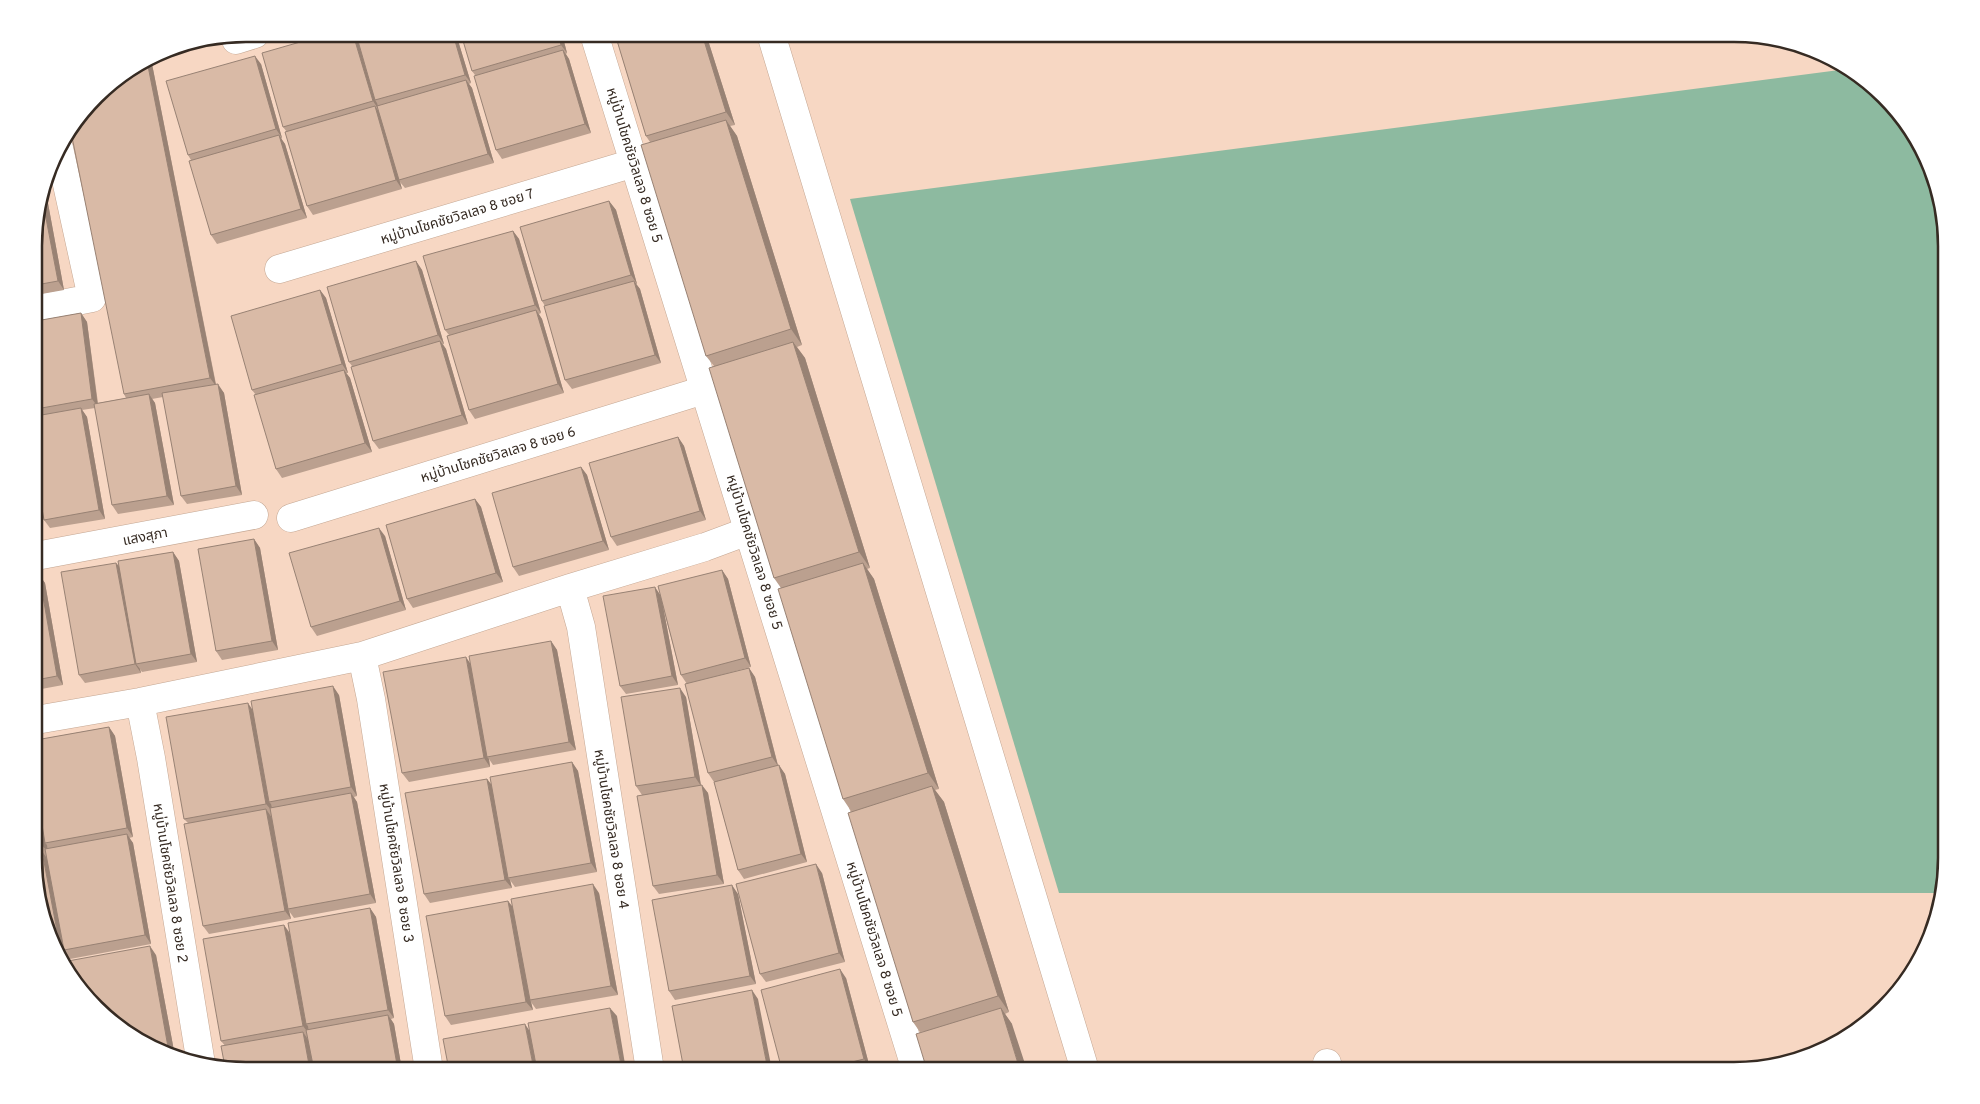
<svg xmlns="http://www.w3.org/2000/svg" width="1980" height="1104" font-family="Overpass,'Noto Sans Thai',sans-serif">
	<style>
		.green { fill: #8dbaa0 }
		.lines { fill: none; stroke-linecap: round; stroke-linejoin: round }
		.minor-casing { stroke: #c4a793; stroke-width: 29 }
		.minor { stroke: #fff; stroke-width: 28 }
		.wall { fill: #bba08f }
		.shaded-wall { fill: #988274 }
		.building { fill: #d9baa6; stroke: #988274 }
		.labels { text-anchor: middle; stroke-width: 4; stroke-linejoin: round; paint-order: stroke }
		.street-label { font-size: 14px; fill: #362b23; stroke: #fff }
		.rim { fill: none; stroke: #362b23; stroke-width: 2.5 }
	</style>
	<rect width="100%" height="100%" fill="#f7d7c3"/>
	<path class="green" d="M1847 69 1911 128 1935 178 1946 232V871L1939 893H1059L850 199Z"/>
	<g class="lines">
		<g class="minor-casing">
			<path id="minor" d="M594 34 916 1070
				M771 34 1085 1070
				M236 40 255 34
				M279 269 634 163
				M36 309 92 298 59 148
				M291 518 704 390
				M36 556 254 515
				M570 588 581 627 650 1070
				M362 656 371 699 429 1070
				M140 702 151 758 201 1064
				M36 720 140 702 362 656 570 588 705 547 748 531
				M1327 1063 1329 1070"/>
		</g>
		<use href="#minor" class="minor"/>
	</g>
	<path class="wall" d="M328 34H456L471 83 469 84 472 88 494 163 405 188 400 182 402 189 313 215 307 206 287 132 283 127Z
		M562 34 567 53 566 54 569 59 591 133 502 159 496 150 475 75 472 71Z
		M615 34H706L735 125 730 126 737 136 802 345 797 347 805 358 870 568 867 569 874 579 939 789 935 790 944 802 1009 1012 1005 1014 1012 1024 920 1032 913 1022 851 811 843 799 781 588 774 578 714 366 706 356 650 142 646 136Z
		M151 59 216 384 224 393 242 495 187 504 181 496 163 397 152 399 155 403 174 505 118 514 112 505 95 408 82 410 87 417 105 519 50 528 44 520 36 475V321L81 313 87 322 98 403 126 398 124 394 106 87Z
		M261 64 282 138 281 139 285 144 307 218 217 244 211 235 191 160 188 155Z
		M45 187 64 290 36 295V219Z
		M609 201 616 210 637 284H636L640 289 661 363 572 389 565 380 545 306 542 301Z
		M513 231 519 239 541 313 539 314 542 319 564 393 475 419 469 410 449 335 445 330Z
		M416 261 422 270 444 344H443L446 349 468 424 379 449 373 441 352 366 349 362Z
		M320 290 326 298 348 373H346L350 378 372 452 282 478 276 469 256 395 252 390Z
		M678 437 684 446 706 520 617 546 611 537Z
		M581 467 587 475 609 550 519 576 513 567Z
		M475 499 481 507 503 582 413 608 407 599Z
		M385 536 406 610 317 636 311 627Z
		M254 539 260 548 278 650 222 660 216 651Z
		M173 552 179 561 197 662 142 672 140 669 141 673 85 683 79 675 116 563 118 565Z
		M722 570 728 579 751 667 713 677 749 668 755 677 778 765 785 774 807 862 744 879 738 870 714 782 708 773 687 684 681 675 663 607 678 685 626 694 620 686 660 594Z
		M36 575 45 583 63 685 36 690Z
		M551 641 557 650 576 750 493 765 489 759 490 767 409 782 402 773Z
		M339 695 357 796 354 797 357 802 376 903 294 918 289 911 291 919 209 934 203 926 188 823 184 819 253 710Z
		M686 697 701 785 708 793 724 884 659 894 653 886 642 795 636 786Z
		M109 727 115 736 133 837 129 838 133 843 151 944 70 959 65 952 67 960 64 961 36 885V740Z
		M572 762 578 771 597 872 515 887 510 880 512 888 430 903 424 894 487 779 492 785Z
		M822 873 845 962 766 982 760 974Z
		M599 893 618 995 536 1009 531 1002 533 1010 451 1025 445 1016 508 901 513 907Z
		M738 894 756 984 675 1000 669 991Z
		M370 908 376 917 394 1018 391 1019 394 1024 402 1070H246L221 1041 284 925 290 933Z
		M156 955 175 1056 140 1042 69 976 65 963 69 969Z
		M846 978 870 1068 860 1070H782Z"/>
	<path class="shaded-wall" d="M353 34H356L375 100 377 103 379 110 373 101Z
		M453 34H456L471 83 465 75Z
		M558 34H562L567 53 561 45Z
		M702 34H706L735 125 726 112Z
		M563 50 569 59 591 133 585 124Z
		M255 56 261 64 282 138 276 129Z
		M151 59 216 386 210 378 147 61Z
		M466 80 472 88 494 163 488 154Z
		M375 106 381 115 399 180 400 182 402 189 396 180Z
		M726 120 737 136 802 345 791 329Z
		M279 135 285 144 307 218 301 209Z
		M45 187 64 290 58 281 42 197Z
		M609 201 616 210 637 284 631 275Z
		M513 231 519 239 541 313 535 305Z
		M416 261 422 270 444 344 438 335Z
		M634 281 640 289 661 363 655 355Z
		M320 290 326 298 348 373 342 364Z
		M536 310 542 319 564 393 558 384Z
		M81 313 87 322 98 407 92 399Z
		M440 341 446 349 468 424 462 415Z
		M793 342 805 358 870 568 859 552Z
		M344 370 350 378 372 452 365 443Z
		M218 384 224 393 242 495 236 486Z
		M149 394 155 403 174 505 167 496Z
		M81 408 87 417 105 519 99 510Z
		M678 437 684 446 706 520 700 511Z
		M581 467 587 475 609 550 603 541Z
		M475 499 481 507 503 582 496 573Z
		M379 528 385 536 406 610 400 601Z
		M254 539 260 548 278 650 272 641Z
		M173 552 179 561 197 662 191 654Z
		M116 563 123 571 136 664 140 669 141 673 135 664Z
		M863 563 874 579 939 789 928 773Z
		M722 570 728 579 751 667 745 658Z
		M39 574 45 583 63 685 57 676Z
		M655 587 661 596 678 685 672 676Z
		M551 641 557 650 576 750 569 742Z
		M466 657 472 666 487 757 489 759 490 767 484 758Z
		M749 668 755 677 778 766 772 757Z
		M333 686 339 695 357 796 351 787Z
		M680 688 686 697 701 786 695 777Z
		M248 703 254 712 269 802 271 804 273 812 266 804Z
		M109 727 115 736 133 837 127 828Z
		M572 762 578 771 597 872 591 863Z
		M779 765 785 774 807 862 801 854Z
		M487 779 493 787 508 878 510 880 512 888 505 880Z
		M36 785 45 843 47 845 48 853 42 845 36 809Z
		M702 785 708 793 724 884 717 875Z
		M932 786 944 802 1009 1012 998 996Z
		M351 793 357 802 376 903 370 894Z
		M266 809 272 818 288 909 289 911 291 919 285 911Z
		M127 834 133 843 151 944 145 935Z
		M42 851 48 860 64 950 65 952 67 960 61 952Z
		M816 864 822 873 845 962 839 953Z
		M593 884 599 893 618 995 611 986Z
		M732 885 738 894 756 984 750 976Z
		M508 901 514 909 530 1000 531 1002 533 1010 526 1002Z
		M370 908 376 917 394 1018 388 1010Z
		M284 925 290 934 306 1024 308 1026 309 1034 303 1026Z
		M150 946 156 955 175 1056 168 1047Z
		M65 963 71 971 72 978 69 976Z
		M840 969 846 978 870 1068 864 1059Z
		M752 990 758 999 772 1070H768Z
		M610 1008 617 1016 626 1070H622Z
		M1001 1008 1012 1024 1027 1070H1020Z
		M388 1015 394 1024 402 1070H398Z
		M525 1024 531 1033 538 1070H534Z
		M303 1032 309 1041 314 1070H310Z"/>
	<path class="building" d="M328 34H353L373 101 283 127 262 53Z
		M356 34H453L465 75 375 100Z
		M461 34H558L561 45 472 71Z
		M615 34H702L726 112 646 136Z
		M563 50 585 124 496 150 474 76Z
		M255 56 276 129 188 155 166 81Z
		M147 61 210 378 124 394 71 132 106 87Z
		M466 80 488 154 399 180 377 106Z
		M375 106 396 180 307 206 285 132Z
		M726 120 791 329 706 356 641 145Z
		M279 135 301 209 211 235 189 161Z
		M42 197 58 281 36 285V219Z
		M609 201 631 275 542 301 520 227Z
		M513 231 535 305 445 330 423 256Z
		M416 261 438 335 349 362 327 287Z
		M634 281 655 355 565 380 544 306Z
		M320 290 342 364 252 390 231 316Z
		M536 310 558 384 469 410 447 336Z
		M81 313 92 399 36 409V321Z
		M440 341 462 415 373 441 351 367Z
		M793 342 859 552 774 578 709 368Z
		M344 370 365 443 276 469 254 395Z
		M218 384 236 486 181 496 162 393Z
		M149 394 167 496 112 505 94 404Z
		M81 408 99 510 44 520 36 475V416Z
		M678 437 700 511 611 537 589 463Z
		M581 467 603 541 513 567 492 493Z
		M475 499 496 573 407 599 386 525Z
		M379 528 400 601 311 627 289 553Z
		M254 539 272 641 216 651 198 549Z
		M173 552 191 654 136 664 118 561Z
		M116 563 135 664 79 675 61 572Z
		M863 563 928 773 843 799 778 589Z
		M722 570 745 658 681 675 658 586Z
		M39 574 57 676 36 680V575Z
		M655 587 672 676 620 686 603 596Z
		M551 641 569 742 487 757 469 656Z
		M466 657 484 758 402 773 383 672Z
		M749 668 772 757 708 773 685 684Z
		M333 686 351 787 269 802 251 701Z
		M680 688 695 777 636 786 621 697Z
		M248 703 266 804 184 819 166 717Z
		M109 727 127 828 45 843 36 789V740Z
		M572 762 591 863 508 878 490 777Z
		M779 765 801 854 738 870 714 782Z
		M487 779 505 880 424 894 405 793Z
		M702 785 717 875 653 886 637 796Z
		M932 786 998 996 913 1022 848 813Z
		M351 793 370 894 288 909 270 808Z
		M36 809 42 845 36 846Z
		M266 809 285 911 203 926 184 824Z
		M127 834 145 935 64 950 45 849Z
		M42 851 61 952 36 885V852Z
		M816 864 839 953 760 974 736 884Z
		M593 884 611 986 530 1000 511 899Z
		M732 885 750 976 669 991 652 900Z
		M508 901 526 1002 445 1016 426 916Z
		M370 908 388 1010 306 1024 288 923Z
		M284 925 303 1026 221 1041 203 939Z
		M150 946 168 1047 157 1049 140 1042 71 977 68 961Z
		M840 969 864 1059 820 1070H782L761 990Z
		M752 990 768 1070H684L672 1006Z
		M610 1008 622 1070H537L528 1023Z
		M1001 1008 1020 1070H927L916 1034Z
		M388 1015 398 1070H314L306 1030Z
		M525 1024 534 1070H449L443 1039Z
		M303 1032 310 1070H246L225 1067 221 1046Z"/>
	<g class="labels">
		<g class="street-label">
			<text transform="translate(635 165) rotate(73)" y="5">หมู่บ้านโชคชัยวิลเลจ 8 ซอย 5</text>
			<text transform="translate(457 216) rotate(-17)" y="5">หมู่บ้านโชคชัยวิลเลจ 8 ซอย 7</text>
			<text transform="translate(498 454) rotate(-17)" y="5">หมู่บ้านโชคชัยวิลเลจ 8 ซอย 6</text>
			<text transform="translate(145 536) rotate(-11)" y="5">แสงสุภา</text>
			<text transform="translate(755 552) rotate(73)" y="5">หมู่บ้านโชคชัยวิลเลจ 8 ซอย 5</text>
			<text transform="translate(612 829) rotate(81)" y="5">หมู่บ้านโชคชัยวิลเลจ 8 ซอย 4</text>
			<text transform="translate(397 863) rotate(81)" y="5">หมู่บ้านโชคชัยวิลเลจ 8 ซอย 3</text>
			<text transform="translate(171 883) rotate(81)" y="5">หมู่บ้านโชคชัยวิลเลจ 8 ซอย 2</text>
			<text transform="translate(875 939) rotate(73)" y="5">หมู่บ้านโชคชัยวิลเลจ 8 ซอย 5</text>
		</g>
	</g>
	<path d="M0 0H1980V1104H0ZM246 42H1734A204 204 0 0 1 1938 246V858A204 204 0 0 1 1734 1062H246A204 204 0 0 1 42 858V246A204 204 0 0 1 246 42Z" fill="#fff" fill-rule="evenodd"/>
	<path class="rim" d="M246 42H1734A204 204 0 0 1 1938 246V858A204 204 0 0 1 1734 1062H246A204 204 0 0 1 42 858V246A204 204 0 0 1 246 42Z"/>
</svg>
